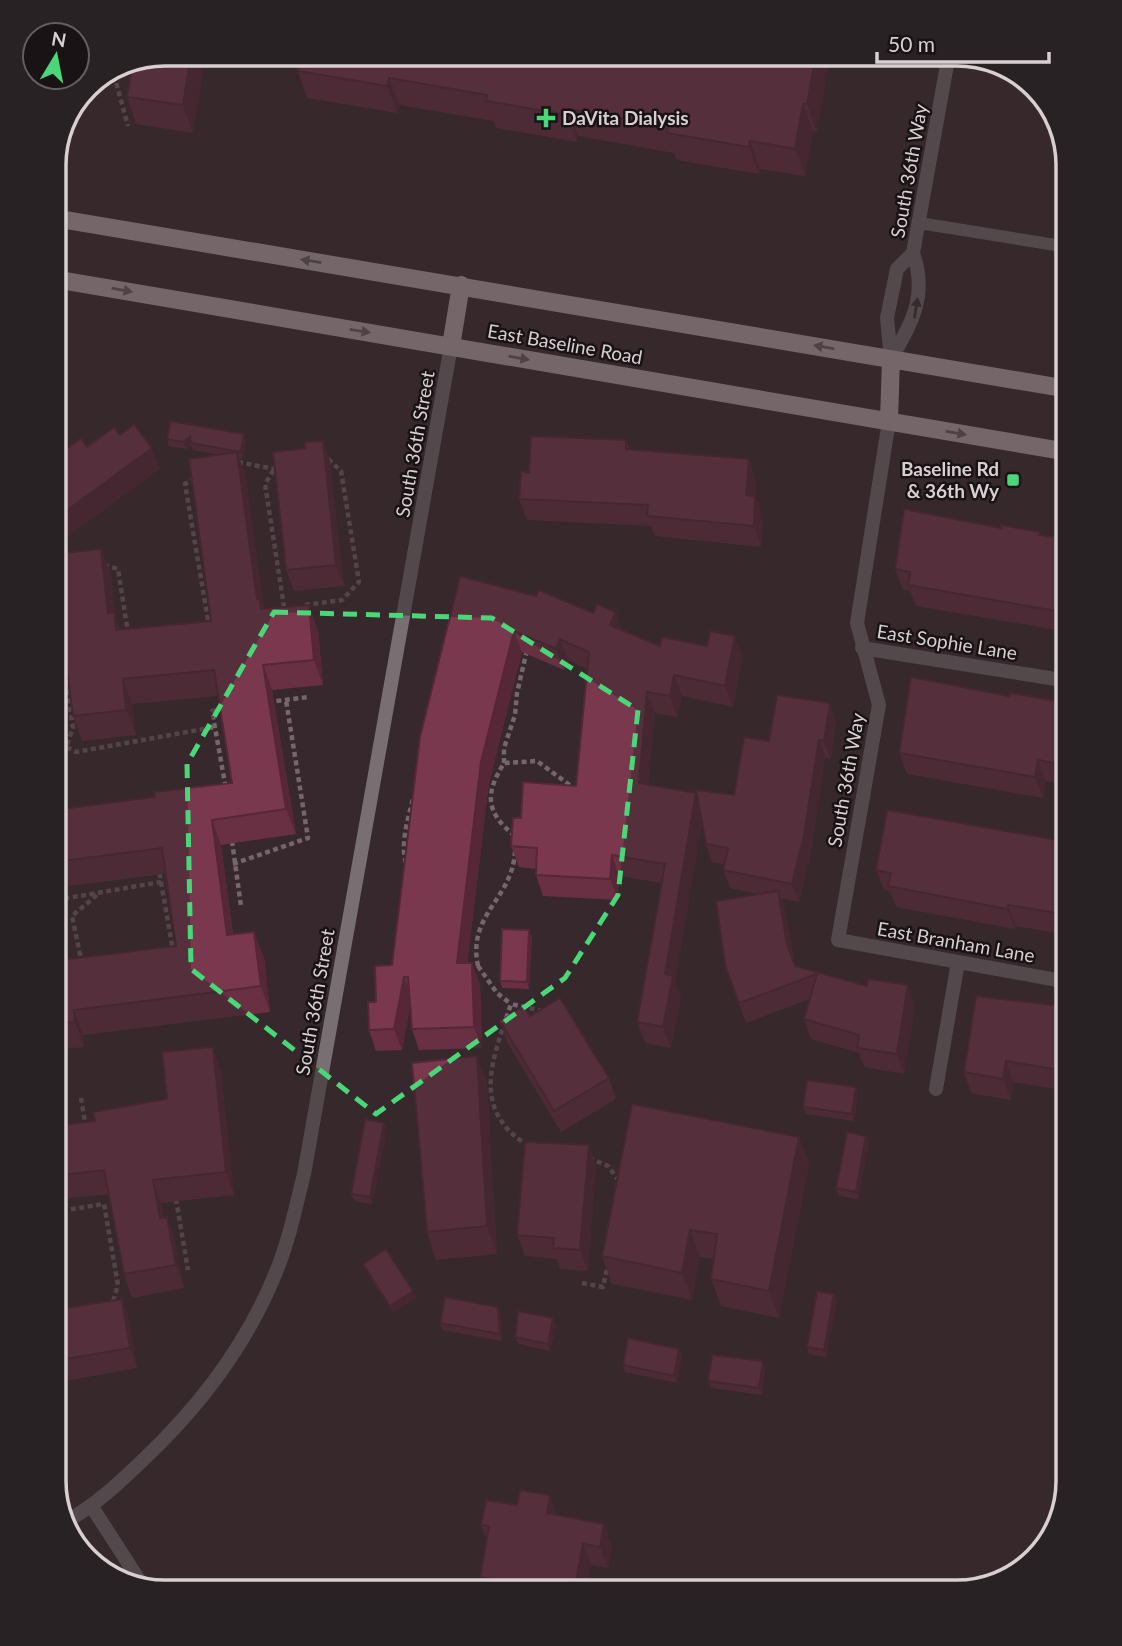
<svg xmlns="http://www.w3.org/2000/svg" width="1122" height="1646" font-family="Lato,sans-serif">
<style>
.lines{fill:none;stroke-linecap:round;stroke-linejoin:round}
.path{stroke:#73676a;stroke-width:4.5;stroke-dasharray:5 3.5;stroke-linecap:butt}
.service{stroke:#776f71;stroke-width:12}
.minor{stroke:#776f71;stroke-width:14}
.primary{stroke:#c0b1b5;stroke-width:18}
.wall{fill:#693043;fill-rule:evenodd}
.shaded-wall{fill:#552737}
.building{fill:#7a384e;stroke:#552737;stroke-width:2}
.oneway{fill:#6c6265}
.oneway2{fill:#352f31}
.marked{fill:none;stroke:#49d778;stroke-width:5;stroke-dasharray:14 9;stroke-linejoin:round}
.poi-dot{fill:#49d778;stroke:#191315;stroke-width:2.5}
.labels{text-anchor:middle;stroke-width:5;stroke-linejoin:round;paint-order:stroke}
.poi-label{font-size:19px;font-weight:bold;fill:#d8cfd1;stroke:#191315;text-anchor:start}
.street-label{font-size:19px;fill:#d8cfd1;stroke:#191315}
.rim{fill:none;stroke:#d8cfd1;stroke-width:3.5}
</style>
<rect width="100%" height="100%" fill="#36282c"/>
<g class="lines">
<path class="path" d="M114,75L128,126
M238,462L274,469
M278,463L265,484L285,613
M195,478L185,484L209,626
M104,565L118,569L128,633
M54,591L56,575
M305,605L342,600L359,582L341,471L327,458
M54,606L73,728L66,747L76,752L215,727
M268,702L309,697
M225,709L212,711L226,789
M504,763V748L515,715L517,693L527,650
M515,836C485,812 485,794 504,763L537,761L571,786
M232,841L241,906
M406,863C400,844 408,819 413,799
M233,864L308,838L286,700
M161,882L173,951
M56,900L161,882L159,871
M82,964L72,916L98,894
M478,966C467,914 512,900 515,852
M478,966L497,993L511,1004
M81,1098L86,1128
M529,1146C469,1110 493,1058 511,1004L543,1011
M589,1158L608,1166L619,1181
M176,1199L188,1270
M54,1212L104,1204L118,1285L112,1305
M582,1283L603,1287L608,1264"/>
<path class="service" d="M919,223L1068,247"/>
<path class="minor" d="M891,359C912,322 928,296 913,253L949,54
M891,359L887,318L897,269L913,253
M889,421L857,623L879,705L838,940L1068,982
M862,648L1068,681
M936,1089L958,962
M92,1507L143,1586
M65,1522C96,1505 119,1483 144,1459C202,1404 249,1342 278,1267C290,1238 296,1205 304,1174L451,346"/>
<path class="primary" d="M54,218L1068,389
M54,279L1068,452
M451,346L461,285
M889,421L891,359"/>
</g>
<path class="wall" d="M165,54L193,133L136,124L127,97Z
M300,54H830L817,132L813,131L805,176L760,169L759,174L677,160L674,153L578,136L577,142L496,128L494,121L399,105L397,113L307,98L298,71Z
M244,434L246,441L243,459L239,458L246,478L264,609L318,630L323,685L272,690L296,834L221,845L233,934L264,957L270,1012L83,1035L84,1047L54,1050V810L155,797L232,783L218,696L132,704L136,735L82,741L73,716L101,549L111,574L115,614L120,630L211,621L220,455L193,450L191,445L186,449L169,446L167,439ZM165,874L176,946L68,960L60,887Z
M626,440L630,449L756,480L755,496L763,517L761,547L655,536L651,526L527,520L519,499L529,472Z
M305,448L330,461L344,586L294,591L286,570Z
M1001,528L1040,532L1041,535L1068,539V632L916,606L910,591L903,590L895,569Z
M460,576L622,630L660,646H707L735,636L743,657L733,707L682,696L677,717L655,713L648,785L696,793L698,800L734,795L769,741L830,703L836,721L831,759L825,758L811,853L799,902L781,898L785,910L795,966L915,1005L904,1074L864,1067L859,1053L811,1039L804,1019L810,999L746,1023L725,965L758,894L730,888L723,870L724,864L712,862L706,844L702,822L675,981L681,997L671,1048L645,1043L637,1022L662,883L619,876L618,900L543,896L536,875V869L519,867L511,846L521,818L576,786L587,669L568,660L564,670L522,652L489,783L467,963L480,984L482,1048L419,1050L412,1029L410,1007L402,1050L376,1051L369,1030L376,1002L392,965Z
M1009,696L1068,703V785L1046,781L1043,798L907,774L899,753Z
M1068,842V935L1016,926L1015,929L896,907L890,892L884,890L876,870Z
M532,937L529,989L502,988L500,981Z
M1063,1011H1068V1107L1063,1106L1057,1089L1013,1082L1011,1100L971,1093L964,1072Z
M530,1016L609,1078L616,1099L561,1132L507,1042L500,1021Z
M477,1056L487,1083L497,1254L436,1260L427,1232Z
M221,1070L234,1195L161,1203L164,1217L175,1240L184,1288L132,1298L124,1274L109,1194L54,1200V1126L95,1121L167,1099Z
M858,1094L854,1121L806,1114L803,1107Z
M384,1123L387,1130L372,1204L354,1201L351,1194Z
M866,1136L869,1143L858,1199L839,1196L836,1188Z
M799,1137L809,1164L779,1318L721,1306L711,1279L714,1259L700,1257L692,1300L612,1284L602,1256Z
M589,1145L596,1166L588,1271L560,1269L557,1259L525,1256L517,1235Z
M363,1264L413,1291L416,1298L393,1313L366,1271Z
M834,1294L837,1301L826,1357L809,1354L807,1347Z
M122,1299L129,1319L137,1368L54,1383V1310Z
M498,1307L501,1314L502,1341L442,1330L440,1323Z
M556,1325L550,1351L518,1344L515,1337Z
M679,1349L682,1356L677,1383L625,1372L623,1365Z
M765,1368L762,1395L711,1388L708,1381Z
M550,1495L557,1515L612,1544L608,1568L591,1565L586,1592H486L480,1577L487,1540L481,1525L517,1505Z"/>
<path class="shaded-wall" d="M191,54H206L193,133L183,105Z
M816,54H830L817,132L807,104Z
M389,78L399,105L397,113L387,86Z
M803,104L813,131L805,176L795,149Z
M569,109L578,136L577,142L568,115Z
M750,141L760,169L759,174L749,147Z
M244,434L246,441L243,459L241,452Z
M190,437L191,445L186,449L183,442Z
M323,441L330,461L344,586L336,565Z
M152,448L160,469L54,547V520Z
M237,452L246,478L264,611L271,634L257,599Z
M749,459L756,480L755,496L763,517L761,547L754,526L746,495Z
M101,549L111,574L115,614L123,637L116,632L108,613Z
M309,605L318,630L323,685L314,660Z
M616,612L623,633L610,625Z
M514,631L522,652L489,783L465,984L457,963L481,762Z
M735,636L743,657L733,707L725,686Z
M560,639L568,660L564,670L556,649Z
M263,665L272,690L296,834L286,809Z
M674,675L682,696L677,717L670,696Z
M123,679L132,704L136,735L126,710Z
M647,692L655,713L647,804L639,783Z
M830,703L836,721L831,759L824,741Z
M819,740L825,758L811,853L799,902L792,884Z
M1038,760L1046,781L1043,798L1035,777Z
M696,793L703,814L675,981L681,997L671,1048L663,1027L665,974Z
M212,820L221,845L236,960L227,935Z
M612,855L619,876L618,900L610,879Z
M54,871L60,887L71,985L62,960L54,891Z
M778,891L785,910L794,963L787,944Z
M1008,905L1016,926L1015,929L1007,909Z
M529,930L532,937L529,989L527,982Z
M254,932L264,957L270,1012L261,986Z
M472,963L480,984L482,1048L474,1027Z
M404,977L412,998L402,1050L394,1029Z
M908,985L915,1005L904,1074L897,1054Z
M74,1010L83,1035L84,1047L75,1022Z
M213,1047L221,1070L234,1195L226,1172Z
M477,1056L487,1083L497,1254L487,1226Z
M1006,1061L1013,1082L1011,1100L1003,1079Z
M856,1087L858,1094L854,1121L852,1114Z
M384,1123L387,1130L372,1204L370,1197Z
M866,1136L869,1143L858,1199L856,1192Z
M799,1137L809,1164L779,1318L769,1291Z
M589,1145L596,1166L588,1271L580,1250Z
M153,1180L161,1203L168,1241L160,1218Z
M167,1217L175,1240L184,1288L176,1265Z
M690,1230L700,1257L692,1300L682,1273Z
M413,1291L416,1298L393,1313L390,1306Z
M834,1294L837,1301L826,1357L824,1350Z
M122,1299L129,1319L137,1368L130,1348Z
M498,1307L501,1314L502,1341L500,1334Z
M553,1318L556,1325L550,1351L548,1344Z
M679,1349L682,1356L677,1383L674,1376Z
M763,1361L765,1368L762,1395L759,1388Z
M550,1495L557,1516L547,1513Z
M604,1524L612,1544L608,1568L600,1547Z
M583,1544L591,1565L586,1592H574Z"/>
<path class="building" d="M165,54H191L183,105L127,97L132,68Z
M300,54H816L807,104H803L795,149L750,141L749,147L667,133L668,126L569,109L568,115L486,101L487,95L389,78L387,86L298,71Z
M170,421L244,434L241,452L191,443L190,437L183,442L167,439Z
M134,424L152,448L54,520V470L56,468L54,466V458L81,438L87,447L114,427L120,435Z
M531,436L626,440V449L749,459L746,495L755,496L754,526L647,516L648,505L519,499L521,471L529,472Z
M323,441L336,565L286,570L273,452L305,448V442Z
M237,452L257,599L260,598L261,609L309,605L314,660L263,665L286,809L212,820L227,935L254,932L261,986L74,1010L75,1022L54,1024V891L62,960L176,946L162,848L54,862V810L155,797L154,792L232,783L214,670L123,679L126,710L73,716L54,568V554L101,549L108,613L114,612L116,630L211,621L189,459Z
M904,509L1001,528V525L1040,532L1039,535L1068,539V613L908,585L910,572L895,569Z
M460,576L536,596L539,590L593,613L597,604L616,612L610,625L660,646L662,637L707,646L710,631L735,636L725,686L674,675L670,696L647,692L639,783L696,793L665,974L673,976L663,1027L637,1022L665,864L612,855L610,879L536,875L537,848L511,846L513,818H521L523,782L576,786L589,652L560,639L556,649L514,631L481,762L457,963H472L474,1027L412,1029L408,977H404L394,1029L369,1030L368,1002H376L375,966L392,965L420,737Z
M911,677L1009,696L1010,693L1068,703V766L1038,760L1035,777L899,753Z
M777,695L830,703L824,741L819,740L804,835L792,884L723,870L728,848L706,844L696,790L734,795L744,737L769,741Z
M887,810L1068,842V915L1008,905L1007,909L888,886L891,873L876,870Z
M778,891L787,944L795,966L867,986L868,979L908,985L897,1054L857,1048L859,1035L804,1019L817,974L739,1003L725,965L716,901Z
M502,929L529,930L527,982L500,981Z
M976,996L1062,1006L1061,1010L1068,1011V1087L1056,1085L1059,1070L1006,1061L1003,1079L964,1072Z
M560,998L609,1078L554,1111L500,1021L524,1007L530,1016Z
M213,1047L226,1172L153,1180L160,1218L167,1217L176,1265L124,1274L104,1170L54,1176V1126L95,1121L93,1112L167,1099L162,1052Z
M477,1056L487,1226L427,1232L412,1063Z
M807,1080L856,1087L852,1114L803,1107Z
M632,1104L799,1137L769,1291L711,1279L717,1234L690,1230L682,1273L602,1256Z
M365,1119L384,1123L370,1197L351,1194Z
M847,1132L866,1136L856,1192L836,1188Z
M525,1142L589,1145L580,1250L553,1248L554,1238L517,1235Z
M386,1249L413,1291L390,1306L363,1264Z
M817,1291L834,1294L824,1350L807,1347Z
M445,1297L498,1307L500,1334L440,1323Z
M122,1299L130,1348L54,1361V1310Z
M518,1311L553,1318L548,1344L515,1337Z
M628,1338L679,1349L674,1376L623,1365Z
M712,1355L763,1361L759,1388L708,1381Z
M520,1490L550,1495L547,1513L604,1524L600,1547L583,1544L574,1592H561L480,1577L489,1526L481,1525L486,1500L517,1505Z"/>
<defs><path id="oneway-solid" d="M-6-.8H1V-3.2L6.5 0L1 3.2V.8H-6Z" transform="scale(1.75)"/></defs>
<g class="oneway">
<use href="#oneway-solid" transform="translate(311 261) rotate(-171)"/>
<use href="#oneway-solid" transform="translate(122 290) rotate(10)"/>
<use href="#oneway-solid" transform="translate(360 331) rotate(9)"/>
<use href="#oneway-solid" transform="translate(824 347) rotate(-170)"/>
<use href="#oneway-solid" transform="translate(519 358) rotate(10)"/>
<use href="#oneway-solid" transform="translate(956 433) rotate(10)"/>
</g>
<use class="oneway2" href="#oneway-solid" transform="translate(916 308) rotate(-81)"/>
<path d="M0 0H1122V1646H0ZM274,612L492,618L638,710L618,895L565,978L376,1114L191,969L187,764Z" fill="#36282c" fill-opacity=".55" fill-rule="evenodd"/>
<path class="marked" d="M274,612L492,618L638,710L618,895L565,978L376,1114L191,969L187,764Z"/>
<g class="poi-dot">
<path d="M542.5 107.5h7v7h7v7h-7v7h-7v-7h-7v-7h7z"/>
<rect x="1006" y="473" width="14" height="14" rx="3.5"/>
</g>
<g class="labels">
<g class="poi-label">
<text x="562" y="125">DaVita Dialysis</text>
<text x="999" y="476" text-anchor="end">Baseline Rd<tspan x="999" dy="22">&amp; 36th Wy</tspan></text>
</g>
<g class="street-label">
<text transform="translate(909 171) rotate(-80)" y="7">South 36th Way</text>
<text transform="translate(565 344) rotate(10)" y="7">East Baseline Road</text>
<text transform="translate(415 444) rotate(-80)" y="7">South 36th Street</text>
<text transform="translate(947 642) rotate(9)" y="7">East Sophie Lane</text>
<text transform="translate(846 780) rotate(-80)" y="7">South 36th Way</text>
<text transform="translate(956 942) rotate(10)" y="7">East Branham Lane</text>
<text transform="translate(315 1002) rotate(-80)" y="7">South 36th Street</text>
</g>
</g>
<path d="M0 0H1122V1646H0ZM165 66H957A99 99 0 0 1 1056 165V1481A99 99 0 0 1 957 1580H165A99 99 0 0 1 66 1481V165A99 99 0 0 1 165 66Z" fill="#282224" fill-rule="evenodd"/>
<path class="rim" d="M165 66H957A99 99 0 0 1 1056 165V1481A99 99 0 0 1 957 1580H165A99 99 0 0 1 66 1481V165A99 99 0 0 1 165 66Z"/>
<g transform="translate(56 56) rotate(10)"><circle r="33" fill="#191315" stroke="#655e60" stroke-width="2"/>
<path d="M0-5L12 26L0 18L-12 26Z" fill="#49d778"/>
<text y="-10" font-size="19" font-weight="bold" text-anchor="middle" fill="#d8cfd1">N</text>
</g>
<path d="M877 52v10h172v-10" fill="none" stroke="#d8cfd1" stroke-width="3.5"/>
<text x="888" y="52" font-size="21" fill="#d8cfd1" stroke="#191315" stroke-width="5" paint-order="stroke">50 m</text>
</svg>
